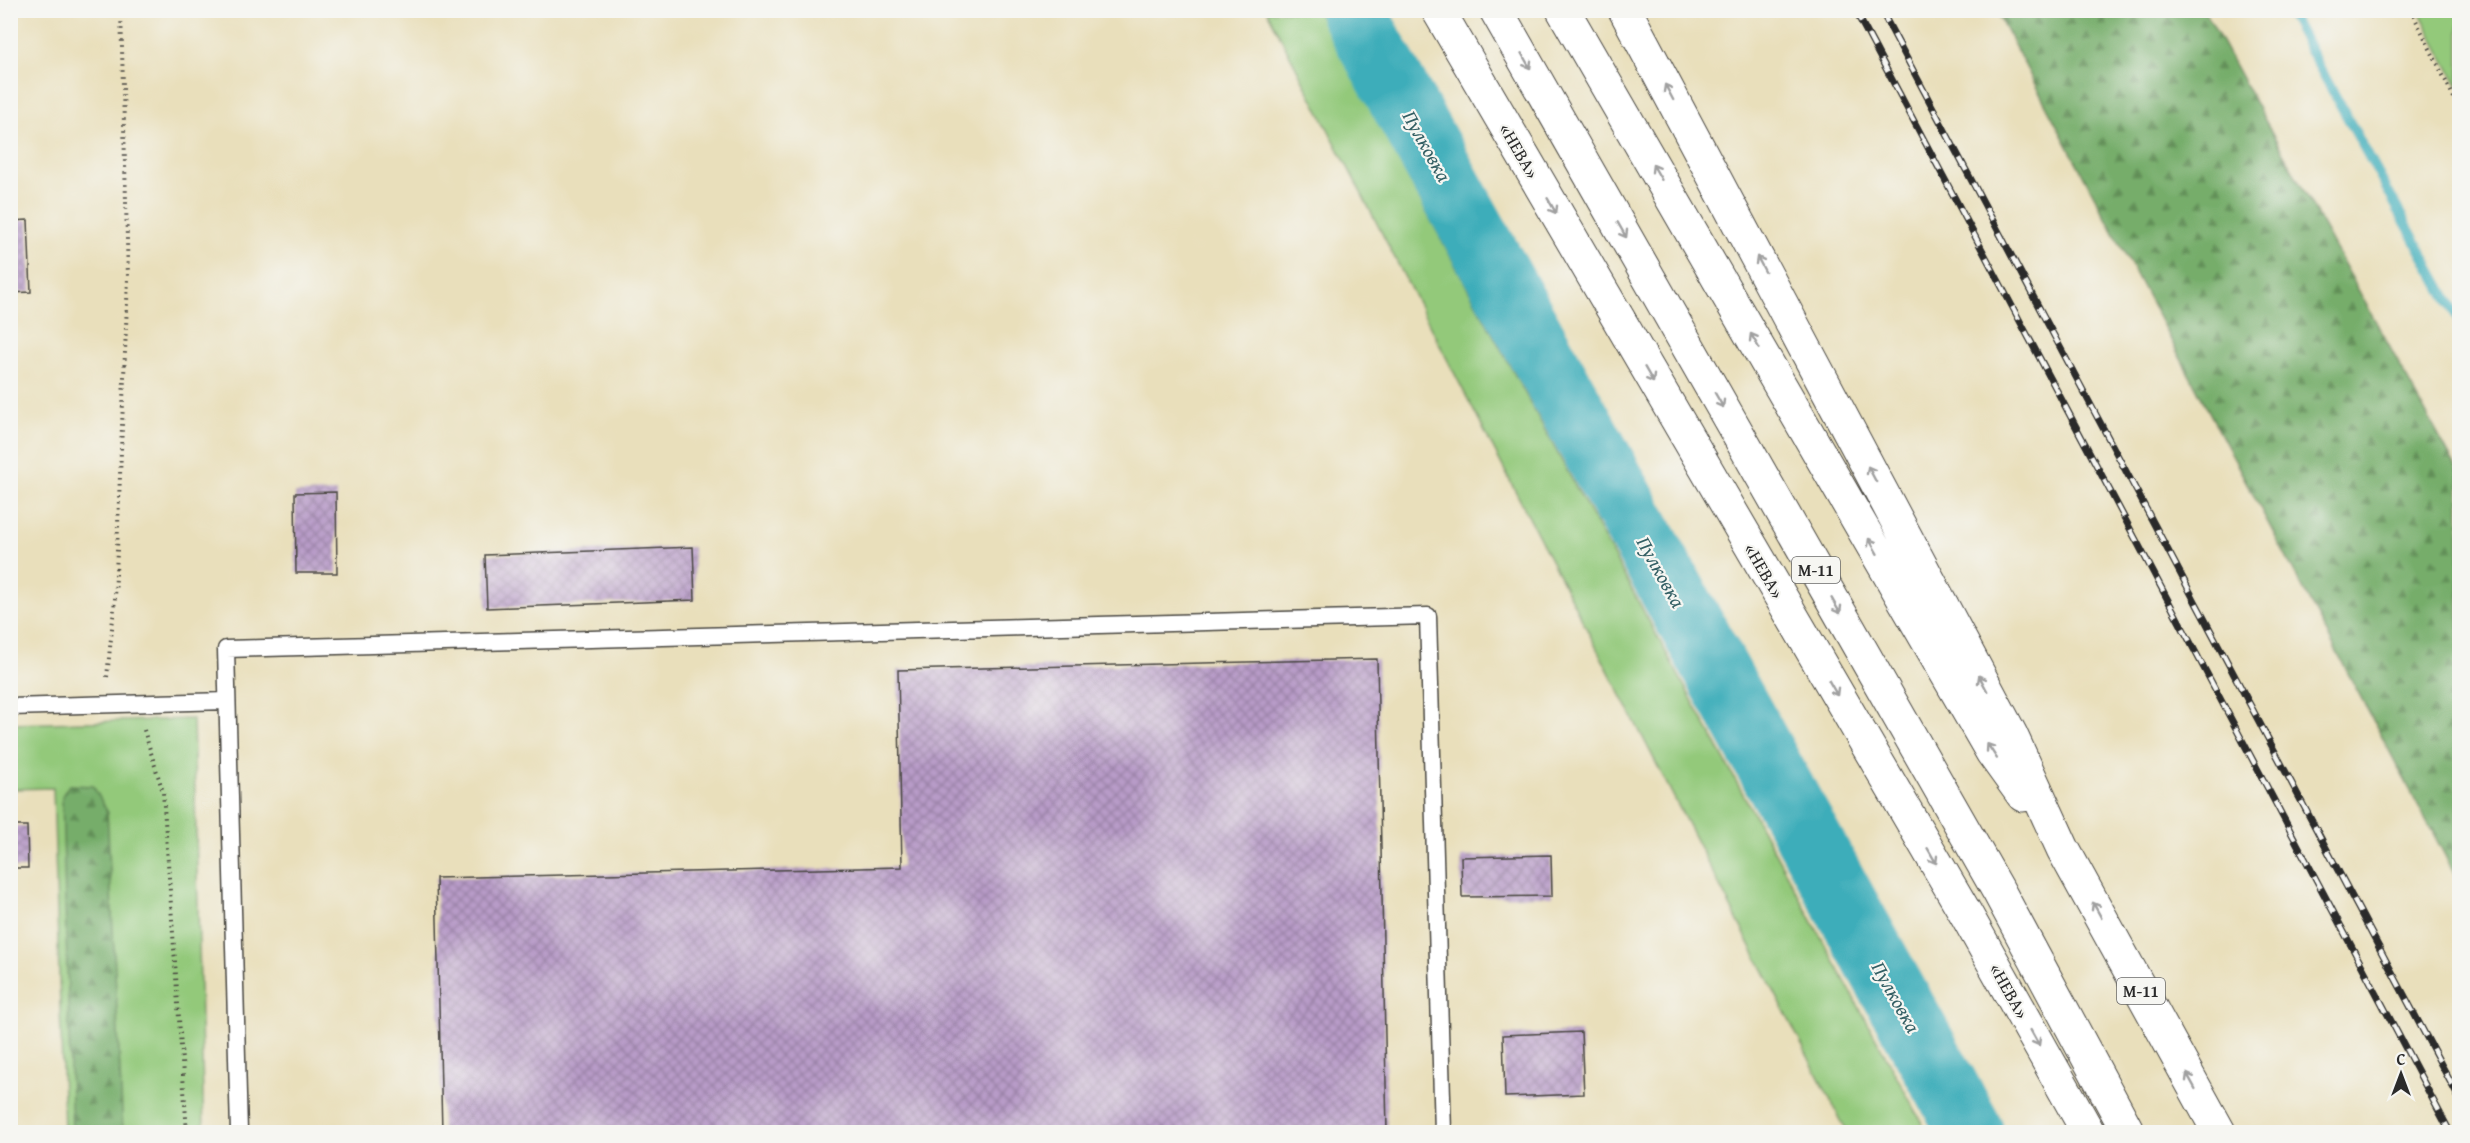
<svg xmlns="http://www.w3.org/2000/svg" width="2470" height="1143" font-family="'Gentium Book Plus',serif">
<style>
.grass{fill:#93c97a;stroke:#5f7a52;stroke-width:1.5}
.forest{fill:url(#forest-firs);stroke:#506c4a;stroke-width:1.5}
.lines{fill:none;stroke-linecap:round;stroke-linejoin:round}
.stream{stroke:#3eadba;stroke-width:10}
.river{stroke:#3eadba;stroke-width:66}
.building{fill:url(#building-cross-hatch)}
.lane-casing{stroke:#484641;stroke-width:19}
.highway-casing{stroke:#484641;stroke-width:35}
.path{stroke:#484641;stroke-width:4;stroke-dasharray:1.5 4.5;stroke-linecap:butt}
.lane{stroke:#fff;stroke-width:16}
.highway{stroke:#fff;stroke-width:33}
.rail-casing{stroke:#2b2b2b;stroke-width:7}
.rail{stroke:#f6f6f2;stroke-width:4.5;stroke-dasharray:14;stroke-linecap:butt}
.oneway{stroke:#a0a0a0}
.labels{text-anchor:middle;stroke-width:4.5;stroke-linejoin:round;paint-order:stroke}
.shield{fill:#f6f6f2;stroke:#686867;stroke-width:1.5}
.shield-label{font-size:16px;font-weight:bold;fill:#2b2b2b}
.street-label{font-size:18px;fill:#2b2b2b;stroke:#f6f6f2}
.water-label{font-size:20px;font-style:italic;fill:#335f64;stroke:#f6f6f2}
</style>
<defs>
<pattern id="forest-firs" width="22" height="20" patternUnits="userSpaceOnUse" patternTransform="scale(1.5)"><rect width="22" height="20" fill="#76ad6a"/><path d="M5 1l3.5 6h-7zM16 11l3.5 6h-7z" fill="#618d57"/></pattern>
<pattern id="building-cross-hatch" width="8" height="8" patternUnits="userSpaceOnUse" patternTransform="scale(1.5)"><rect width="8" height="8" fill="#b89bc8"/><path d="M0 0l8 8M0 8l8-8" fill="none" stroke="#967fa3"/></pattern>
</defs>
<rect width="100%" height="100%" fill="#f6f6f2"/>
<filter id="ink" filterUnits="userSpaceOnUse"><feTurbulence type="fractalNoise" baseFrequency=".0167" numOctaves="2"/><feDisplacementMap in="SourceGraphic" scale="12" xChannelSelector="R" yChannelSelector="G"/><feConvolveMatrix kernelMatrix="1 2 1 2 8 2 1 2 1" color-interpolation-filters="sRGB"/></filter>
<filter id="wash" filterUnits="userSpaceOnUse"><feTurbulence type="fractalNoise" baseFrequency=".008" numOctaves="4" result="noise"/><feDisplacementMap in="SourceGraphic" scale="24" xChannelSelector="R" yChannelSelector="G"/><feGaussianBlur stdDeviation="1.35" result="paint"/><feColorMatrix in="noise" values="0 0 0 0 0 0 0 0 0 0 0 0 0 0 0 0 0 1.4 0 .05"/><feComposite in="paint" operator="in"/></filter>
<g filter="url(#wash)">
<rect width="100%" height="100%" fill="#e9dfbb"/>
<path class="grass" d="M1267,11H1317L1927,1132H1847Z
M2419,11H2459V87Z
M193,719L204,1132H64L53,788L11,789L10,724Z"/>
<path class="forest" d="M1996,11H2205L2459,473V882Z
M69,785L93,786L107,811L123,1132H72L62,796Z"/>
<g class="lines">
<path class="stream" d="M2288,10L2460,322"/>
<path class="river" d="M1352,10L1971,1132"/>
</g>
<g id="blocks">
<path class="building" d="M28,220L31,292L10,293V221Z
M336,492L337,573H296L295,493Z
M693,547L695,600L487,608L485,555Z
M1377,659L1387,1132H442L436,878L902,867L898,670Z
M10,826H27L28,868H10Z
M1551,855L1552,896L1462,897L1461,857Z
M1581,1032L1584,1094L1505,1097L1503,1035Z"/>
</g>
</g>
<g filter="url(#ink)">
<use href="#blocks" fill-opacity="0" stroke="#484641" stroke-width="1.5"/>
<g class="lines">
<defs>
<path id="lane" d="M10,707L227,701
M239,1132L226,649L1428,616L1443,1132"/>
<path id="highway" d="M1438,10L1966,914L2088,1132
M1496,10L1998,890L2128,1132
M1563,10L1992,752L2023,795
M1625,10L2011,735L2063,849L2219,1132"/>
</defs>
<use href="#lane" class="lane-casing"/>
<use href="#highway" class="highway-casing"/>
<path class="path" d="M2411,10L2460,110
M107,677L115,599L128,278L121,10
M144,730L163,792L187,1132"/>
<use href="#lane" class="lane"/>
<use href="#highway" class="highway"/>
<defs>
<path id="rail" d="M1855,10L2450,1132
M1881,10L2460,1100"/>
</defs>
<use href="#rail" class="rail-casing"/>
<use href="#rail" class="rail"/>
</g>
<defs><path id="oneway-shaft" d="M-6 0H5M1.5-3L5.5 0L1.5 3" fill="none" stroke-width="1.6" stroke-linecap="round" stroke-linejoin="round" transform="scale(1.5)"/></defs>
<g class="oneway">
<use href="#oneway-shaft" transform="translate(1526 61) rotate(60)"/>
<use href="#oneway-shaft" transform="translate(1669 92) rotate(-118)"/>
<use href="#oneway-shaft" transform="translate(1657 172) rotate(-120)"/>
<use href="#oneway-shaft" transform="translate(1552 206) rotate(60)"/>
<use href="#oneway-shaft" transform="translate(1622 230) rotate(60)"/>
<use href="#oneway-shaft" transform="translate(1761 264) rotate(-118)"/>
<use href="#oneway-shaft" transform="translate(1755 341) rotate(-120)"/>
<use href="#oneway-shaft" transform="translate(1649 375) rotate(60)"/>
<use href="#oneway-shaft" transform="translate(1719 400) rotate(60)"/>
<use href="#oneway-shaft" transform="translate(1872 474) rotate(-118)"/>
<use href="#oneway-shaft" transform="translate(1873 546) rotate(-120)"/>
<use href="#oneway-shaft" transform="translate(1836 606) rotate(60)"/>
<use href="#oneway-shaft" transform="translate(1983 683) rotate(-118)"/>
<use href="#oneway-shaft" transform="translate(1833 688) rotate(60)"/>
<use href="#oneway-shaft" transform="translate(1992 751) rotate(-123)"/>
<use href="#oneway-shaft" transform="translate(1932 856) rotate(60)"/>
<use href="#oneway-shaft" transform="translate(2097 910) rotate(-119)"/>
<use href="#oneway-shaft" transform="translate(2035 1038) rotate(61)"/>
<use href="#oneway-shaft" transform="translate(2191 1081) rotate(-119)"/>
</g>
</g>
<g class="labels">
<g class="shield">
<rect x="1792" y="557" width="48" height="26" rx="4.5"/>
<rect x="2117" y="978" width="48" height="26" rx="4.5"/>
</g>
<g class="shield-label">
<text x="1816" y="576">М-11</text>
<text x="2141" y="997">М-11</text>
</g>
<g class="street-label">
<text transform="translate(1519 151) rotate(60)" y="6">«НЕВА»</text>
<text transform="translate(1764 571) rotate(60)" y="6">«НЕВА»</text>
<text transform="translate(2009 991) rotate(61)" y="6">«НЕВА»</text>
</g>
<g class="water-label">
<text transform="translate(1427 146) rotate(61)" y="7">Пулковка</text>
<text transform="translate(1661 572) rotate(61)" y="7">Пулковка</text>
<text transform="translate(1896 997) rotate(61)" y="7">Пулковка</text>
</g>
</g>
<rect width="2470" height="1143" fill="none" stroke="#f6f6f2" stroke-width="36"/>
<g transform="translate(2401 1074)" stroke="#f6f6f2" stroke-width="4.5" paint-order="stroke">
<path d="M0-4.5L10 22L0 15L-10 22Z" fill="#2b2b2b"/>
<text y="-9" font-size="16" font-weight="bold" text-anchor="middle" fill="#2b2b2b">С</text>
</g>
</svg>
